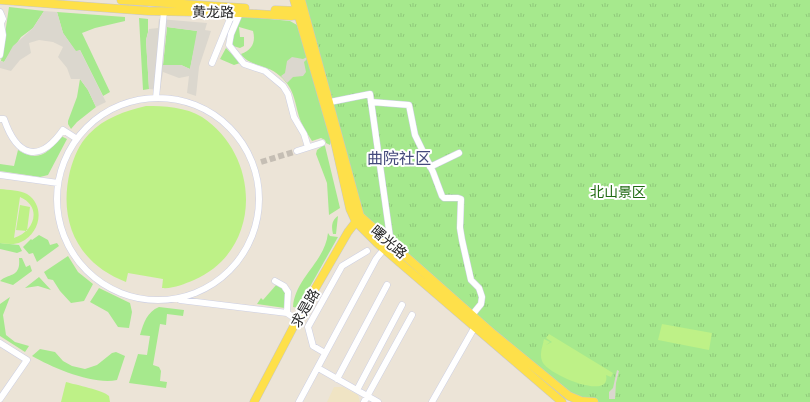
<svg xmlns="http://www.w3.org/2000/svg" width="810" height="402" font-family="Quicksand,'Noto Sans SC',sans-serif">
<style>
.education{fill:#f0e4c4}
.grass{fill:#a6e98d}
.park{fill:url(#park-tufts)}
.pitch{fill:#bef187;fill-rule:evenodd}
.plaza{fill:#dbd7ce;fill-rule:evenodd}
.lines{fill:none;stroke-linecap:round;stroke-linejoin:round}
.minor-tunnel{stroke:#c5beb4;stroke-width:6;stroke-dasharray:6 3;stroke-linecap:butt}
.minor-casing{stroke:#cccfe3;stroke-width:7}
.major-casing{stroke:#c7c7c7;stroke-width:9}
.minor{stroke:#fff;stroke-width:6}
.major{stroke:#fee04a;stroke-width:8}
.labels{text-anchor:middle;stroke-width:4;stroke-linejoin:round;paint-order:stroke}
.street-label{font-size:14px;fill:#272727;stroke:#fff}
.park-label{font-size:14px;fill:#1f6a12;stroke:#fff}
.quarter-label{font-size:16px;fill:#444a7c;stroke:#fff}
</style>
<defs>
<pattern id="park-tufts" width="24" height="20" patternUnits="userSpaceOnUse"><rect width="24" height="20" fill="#a6e98d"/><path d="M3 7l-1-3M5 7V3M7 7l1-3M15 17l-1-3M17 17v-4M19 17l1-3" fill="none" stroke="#8fc87a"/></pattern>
</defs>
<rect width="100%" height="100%" fill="#ece4d7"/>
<path class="education" d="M334,387H343L358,395L360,402H327Z"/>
<path class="grass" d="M9,7L44,11L33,28L21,37L4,62L1,61Z
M57,12L125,17V21L95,28L82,33L110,92L103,96L80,50L76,52L63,33Z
M240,16L290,21L297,25L332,137L330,145L326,143L325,140L321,138L312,141C308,135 304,128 301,122C294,103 296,90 280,76C267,64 250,67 241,54C252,50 256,42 253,31L239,27L240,37H244V46L240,48L233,46L232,37Z
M139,18L148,19V32L146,40L149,89L143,90Z
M167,27L198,31L190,69L181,65H163Z
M226,48L240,63L234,65L220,59Z
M80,79L88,90L96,107L77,122L71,129L68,124V121L77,97Z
M61,136L67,139L48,175L40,177L0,171V164L14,166L18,150C38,163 49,153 61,136Z
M324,145L325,146L340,208L329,215L327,183L316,154L317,150Z
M338,216L336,234H333C331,226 332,220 338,216Z
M328,233L330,236L338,237L298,308L293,307C295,278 325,262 328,233Z
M39,235L48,240L50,245L57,243L59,246L37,262L33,253L29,254L23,247L31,239L32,240Z
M0,243L19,245L22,251L17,253L0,249Z
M68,256L78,272L93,284L84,301L71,303L60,291L53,280L48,279L44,272Z
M19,258H22L26,267L30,265L32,271L13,285L0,281C9,273 21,278 19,258Z
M39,277L51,290L38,286L25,288Z
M277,284L285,291V308L257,304L261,298L263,300Z
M99,288L130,303L132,312L129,328L118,327L108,312L90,302Z
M10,297L3,315L6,335L15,342L29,346L25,352L0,336V304Z
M159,307L184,310L183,316L167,314L166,325L160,324L153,365L159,367L161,371L160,381L167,382L166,388L129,383L138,354L147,355L150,336L140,335C144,322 147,312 159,307Z
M40,349L55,352L63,361L72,366L85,369L97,365L112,353L116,352L125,356L117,380C93,385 53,368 32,356Z"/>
<path class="park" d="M299,0H810V402H574L561,395L362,224Z"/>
<path class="pitch" d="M146,106C164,106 186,107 202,117C261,156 263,250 194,280C184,284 173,289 162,288L163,279L128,273L126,282C77,263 58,221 70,171C74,157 79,144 89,134C104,118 125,111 146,106Z
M0,189C9,190 20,190 27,194C46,206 40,234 21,242C15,245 7,244 0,243ZM20,197C43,207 34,232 14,238Z
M20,205L30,207L27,231L16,230Z
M662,324L712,333L709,350L658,340Z
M549,334L613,373L611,377L606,375C612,402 546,374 542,361C539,353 543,346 544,339L550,342L546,345L552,342L546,338Z
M66,382C76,385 103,390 109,396L110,402H61Z"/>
<path class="plaza" d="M44,11L57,12L63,33L76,51L80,50L106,102L96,107L88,90L80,79H71L67,68L58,57L63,47L53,42L39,40L29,43L31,53L20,60L11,71L0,68V61L4,62L13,46L33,28Z
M159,19L207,23L205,30L211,31L199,67L196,96L187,93L189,76L179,78L163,72L160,90L149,89L146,40L149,29L158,28ZM167,27L197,31L190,69L181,65H163Z
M292,57L303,59L307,57V59L304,62L306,72L303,76L293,77L287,83L281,76L285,73L287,61Z
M617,370L619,371L616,383L615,399H609V392L613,388Z"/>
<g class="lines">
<path class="minor-tunnel" d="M261,162L297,151"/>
<defs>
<path id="minor" d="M0,12L3,19L0,25
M240,13L231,34L229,45L244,64L265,71L283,86L288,94L294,117L304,134L308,147
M0,55L3,35L1,24
M212,63L230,19L239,13
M57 199a101 101 0 1 1 202 0a101 101 0 1 1-202 0Z
M156,98L164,11
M330,102L370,94L391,244
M371,102L409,105L415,135L433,172L442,196L444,198H458L461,199L460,228L462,240L471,280L479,288L482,297L481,304L472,315
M0,119H4C17,157 39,164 63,130L77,139
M297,151L322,143
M430,167L459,153
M0,175L58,183
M275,281L284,286L288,292L287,313
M180,300L287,313L297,320
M0,343L27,360L0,399
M325,353L313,346L308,327L342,266L367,251
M318,368L378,402
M337,379L387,285
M357,390L402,305
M299,402L376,259L384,249
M364,402L412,315
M432,402L477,323"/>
<path id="major" d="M0,0L148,11L240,13L291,16L298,15L302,12
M121,0L245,8
M294,0L334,138L350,209L356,222L377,243L562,402
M301,0L360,216L491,332L569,396L581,401L594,402
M275,10L301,11
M254,402L297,320L348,232L358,219"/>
</defs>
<use href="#minor" class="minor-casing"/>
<use href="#major" class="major-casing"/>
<use href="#minor" class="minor"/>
<use href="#major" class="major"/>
</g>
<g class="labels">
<g class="street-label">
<text transform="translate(213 12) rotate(1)" y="5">黄龙路</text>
<text transform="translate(389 242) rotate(41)" y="5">曙光路</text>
<text transform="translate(305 308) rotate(-60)" y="5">求是路</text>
</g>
<g class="park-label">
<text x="618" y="197">北山景区</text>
</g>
<g class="quarter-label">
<text x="399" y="164">曲院社区</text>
</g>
</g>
</svg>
